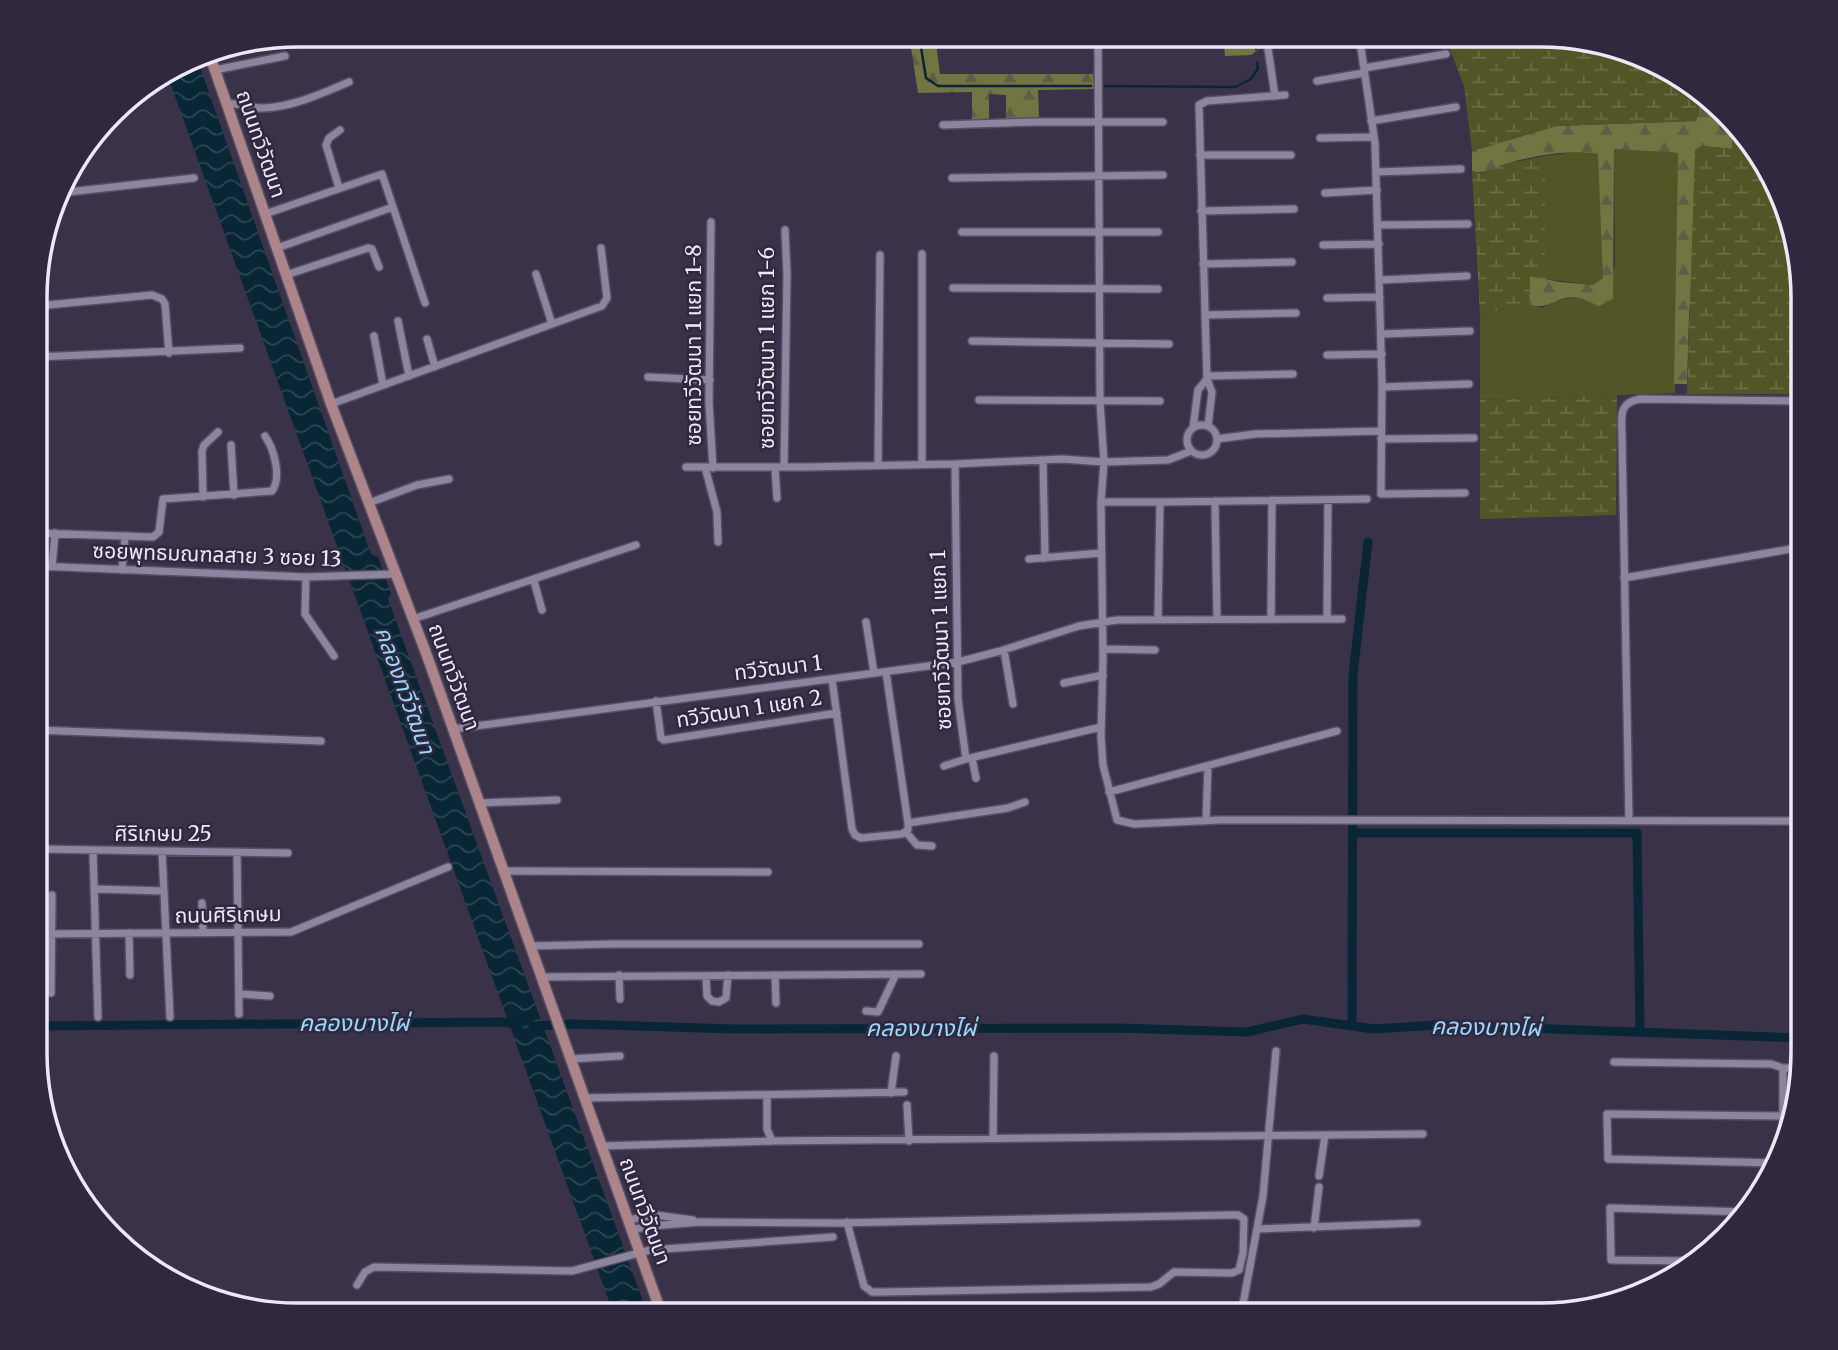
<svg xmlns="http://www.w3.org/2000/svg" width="1838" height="1350" font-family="Merriweather,'Noto Sans Thai',serif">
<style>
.grass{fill:#525626}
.forest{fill:url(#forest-firs)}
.wetland{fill:url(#wetland-marsh)}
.water{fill:url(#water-waves)}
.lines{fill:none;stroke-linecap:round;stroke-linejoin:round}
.stream{stroke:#082635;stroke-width:2.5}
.canal{stroke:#082635;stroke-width:9}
.street-casing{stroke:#564f63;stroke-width:10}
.secondary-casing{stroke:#564f63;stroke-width:13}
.street{stroke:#8d85a0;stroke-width:7}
.secondary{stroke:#ac858a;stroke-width:10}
.labels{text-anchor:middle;stroke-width:5;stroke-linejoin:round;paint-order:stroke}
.street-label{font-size:21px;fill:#ede8f7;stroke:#2f283e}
.water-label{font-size:23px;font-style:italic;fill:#97d8fd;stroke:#2f283e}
.rim{fill:none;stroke:#ede8f7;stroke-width:3.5}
</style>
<defs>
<pattern id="forest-firs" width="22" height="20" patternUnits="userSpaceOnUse" patternTransform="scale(1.75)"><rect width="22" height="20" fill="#707541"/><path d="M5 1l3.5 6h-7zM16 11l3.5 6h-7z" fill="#5c5e46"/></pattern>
<pattern id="wetland-marsh" width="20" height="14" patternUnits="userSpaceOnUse" patternTransform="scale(1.75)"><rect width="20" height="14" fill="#525626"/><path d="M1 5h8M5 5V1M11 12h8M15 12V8" fill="none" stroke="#6b6e46"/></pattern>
<pattern id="water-waves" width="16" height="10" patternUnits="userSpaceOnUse" patternTransform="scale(1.75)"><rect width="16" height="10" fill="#082635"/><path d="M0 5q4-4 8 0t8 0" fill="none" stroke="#2c4653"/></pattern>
</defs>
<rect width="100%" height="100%" fill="#3a3249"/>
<path class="grass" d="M1614,149L1678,153L1675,393L1480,400V314L1529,305L1542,308L1559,300L1575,297L1599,305L1615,266Z
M1583,151L1599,154L1603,278L1593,285L1545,279V156Z"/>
<path class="forest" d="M909,35H935L940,74H1093L1095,89L1038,90L1039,118L1006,119V95L989,94V120L972,121V92L918,93Z
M1223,35H1258L1260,48L1251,55L1225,56Z
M1704,94L1719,112V127L1733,135L1732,149L1702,146L1689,316L1687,384H1674L1678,153L1614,149L1613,299L1599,306C1591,303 1581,297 1572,297C1554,298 1550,310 1529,305L1530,276L1560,282L1593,285L1603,278L1598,154C1571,149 1537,155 1509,163C1497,166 1485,175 1472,171V151L1556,126L1696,121Z"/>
<path class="wetland" d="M1445,36H1556L1640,55L1700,90L1704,94L1696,121L1556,126L1472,151L1464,86Z
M1719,112L1776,182L1802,282V394H1687L1695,150L1702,146L1732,149L1733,135L1719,127Z
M1545,156V279L1530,276L1529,305L1480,314L1472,171L1480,173L1509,163Z
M1617,395L1616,515L1480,519V400Z"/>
<path class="water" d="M196,56L371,554L378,557L391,594L388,599L648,1315H614L167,74Z"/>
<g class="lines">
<path class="stream" d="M919,35L926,78L938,86H1091
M1254,35L1256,49
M1105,86L1235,87L1251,79L1258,68L1257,63"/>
<path class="canal" d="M1352,833H1637L1640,1032
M37,1026L503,1022L519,1025
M533,1026L574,1024L733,1029L1117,1028L1247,1032L1303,1019L1374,1029L1437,1025L1802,1038
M1352,1026L1353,675L1368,542"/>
<defs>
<path id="street" d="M1098,35L1100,402L1104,462L1101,502L1103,657L1101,736L1103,765L1117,820L1134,824L1220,820L1802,821
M1266,35L1275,96
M1359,35L1375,143L1382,383L1381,494L1465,493
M1364,68L1446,54
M215,70L285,56
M1317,81L1364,73
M226,104C240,102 251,109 264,108C293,107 323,93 349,82
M1371,121L1456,107
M943,125L1035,122H1163
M1320,138L1374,137
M1200,155H1291
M1376,172L1461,169
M952,178L1163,175
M339,188L326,145L329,138L340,130
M59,193L194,178
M1325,193L1377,190
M1201,211L1294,209
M265,214L382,174L393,207
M711,222L709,403L713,468
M1378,225L1468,224
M962,232H1158
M1323,245L1379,244
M277,248L393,207L425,303
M1203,264L1292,262
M536,274L552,324L602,306L607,298L601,248
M286,275L368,248L372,249L379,267
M1380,280L1467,276
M953,288L1158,289
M1327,298L1380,297
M37,306L152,295L162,299L165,304L169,353
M1205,315L1296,313
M398,321L409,376
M1381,334L1470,331
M374,336L383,385
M427,339L435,367
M972,341L1169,344
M1327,355L1382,354
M37,357L240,348
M1207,376L1293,374
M648,377L710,380
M1207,379L1199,105L1207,101L1285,95
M1382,387L1469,384
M979,400L1160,401
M331,404L552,324
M1187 440a15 15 0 1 1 30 0a15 15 0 1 1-30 0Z
M1193,428L1198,390L1207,379L1212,392L1208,426
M1217,439L1255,434L1381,431
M1381,439L1474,438
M231,445L234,495
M1043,460L1045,558
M922,464V254
M955,464L1062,459L1104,462L1168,460L1191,451
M878,465L880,255
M686,467H806L955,464L958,699L966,759L1101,727
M705,467L717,512L718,542
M784,467L787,274L785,230
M775,468L777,498
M203,497L202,451L204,445L218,432
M1215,501L1217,619
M1101,502H1160
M369,503L417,485L449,479
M37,533L153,537L159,532L163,499L272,491C282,477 274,449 265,436
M1029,559L1101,553
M37,566L306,577L396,574
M52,567L55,533
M122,570L125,536
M306,577L305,614L334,656
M1624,578L1802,547
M534,581L542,610
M1271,618L1272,500
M413,619L636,545
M1158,619L1160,502L1367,499
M1327,619L1328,500
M866,622L874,673
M1103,649L1155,650
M1004,650L1013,704
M886,672L908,823
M832,679L852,829L855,835L861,838L902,834L908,830V823L1008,808L1025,802
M1064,683L1103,675
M656,701L661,738L664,740L837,713
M453,729L958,662L1000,651L1079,626L1117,620L1342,619
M37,730L321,741
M972,758L976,778
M944,766L966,759
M1109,792L1337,731
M479,803L557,800
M1206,821L1208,767
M1629,821L1622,437C1622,418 1617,403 1640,399L1802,401
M906,832L917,845L932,846
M37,849L288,853
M93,851L98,1017
M162,851L170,1017
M237,852L239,1014
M503,871L768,872
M94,889L164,891
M202,903L203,933
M129,933L130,975
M37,934L291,932L448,867
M530,946L613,944H919
M619,975L620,999
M775,975L776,1003
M706,976L707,996L712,1001L719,1002L726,998L728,975
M541,977L921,974
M51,993L52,895
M239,994L270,996
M866,1011L878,1012L896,974
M570,1059L620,1056
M1614,1062L1771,1064L1783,1068V1153
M1783,1068H1802
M891,1093L896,1056
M767,1095V1129L772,1141
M584,1098L904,1092
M907,1105L909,1141
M1325,1135L1423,1134
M993,1139L994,1056
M601,1146L772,1141L1325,1135L1319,1176
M1777,1163L1608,1159L1607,1114L1791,1116
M627,1220L656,1215L693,1220
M1314,1228L1319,1187
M1258,1229L1417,1223
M631,1230L651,1226L700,1222L837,1223L1229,1215H1238L1244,1219L1243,1253L1239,1270L1232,1273L1174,1272L1159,1284L1151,1287L882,1292H872L864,1286L847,1222
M1689,1261L1611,1260L1610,1208L1748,1212
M357,1285L365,1272L374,1267L572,1271L650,1250L833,1237
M1241,1315L1263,1196L1276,1051"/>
<path id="secondary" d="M209,53L331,404L426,653L662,1315"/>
</defs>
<use href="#street" class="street-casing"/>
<use href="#secondary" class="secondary-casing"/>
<use href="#street" class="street"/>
<use href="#secondary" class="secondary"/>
</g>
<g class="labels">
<g class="street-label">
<text transform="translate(261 144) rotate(71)" y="7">ถนนทวีวัฒนา</text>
<text transform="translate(694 345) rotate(-90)" y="7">ซอยทวีวัฒนา 1 แยก 1-8</text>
<text transform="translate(767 348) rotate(-90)" y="7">ซอยทวีวัฒนา 1 แยก 1-6</text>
<text transform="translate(217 555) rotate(2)" y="7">ซอยพุทธมณฑลสาย 3 ซอย 13</text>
<text transform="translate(941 640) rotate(-92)" y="7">ซอยทวีวัฒนา 1 แยก 1</text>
<text transform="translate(778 668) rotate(-7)" y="7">ทวีวัฒนา 1</text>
<text transform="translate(454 677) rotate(70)" y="7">ถนนทวีวัฒนา</text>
<text transform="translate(749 709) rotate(-9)" y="7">ทวีวัฒนา 1 แยก 2</text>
<text x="163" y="841">ศิริเกษม 25</text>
<text transform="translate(228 915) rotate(-1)" y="7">ถนนศิริเกษม</text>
<text transform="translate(645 1211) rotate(70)" y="7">ถนนทวีวัฒนา</text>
</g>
<g class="water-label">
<text transform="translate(405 690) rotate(70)" y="8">คลองทวีวัฒนา</text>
<text x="354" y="1031">คลองบางไผ่</text>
<text transform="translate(1486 1027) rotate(1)" y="8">คลองบางไผ่</text>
<text x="921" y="1036">คลองบางไผ่</text>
</g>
</g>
<path d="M0 0H1838V1350H0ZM298 47H1540A251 251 0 0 1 1791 298V1052A251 251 0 0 1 1540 1303H298A251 251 0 0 1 47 1052V298A251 251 0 0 1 298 47Z" fill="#2f283e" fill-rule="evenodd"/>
<path class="rim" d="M298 47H1540A251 251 0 0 1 1791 298V1052A251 251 0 0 1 1540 1303H298A251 251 0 0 1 47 1052V298A251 251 0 0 1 298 47Z"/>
</svg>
